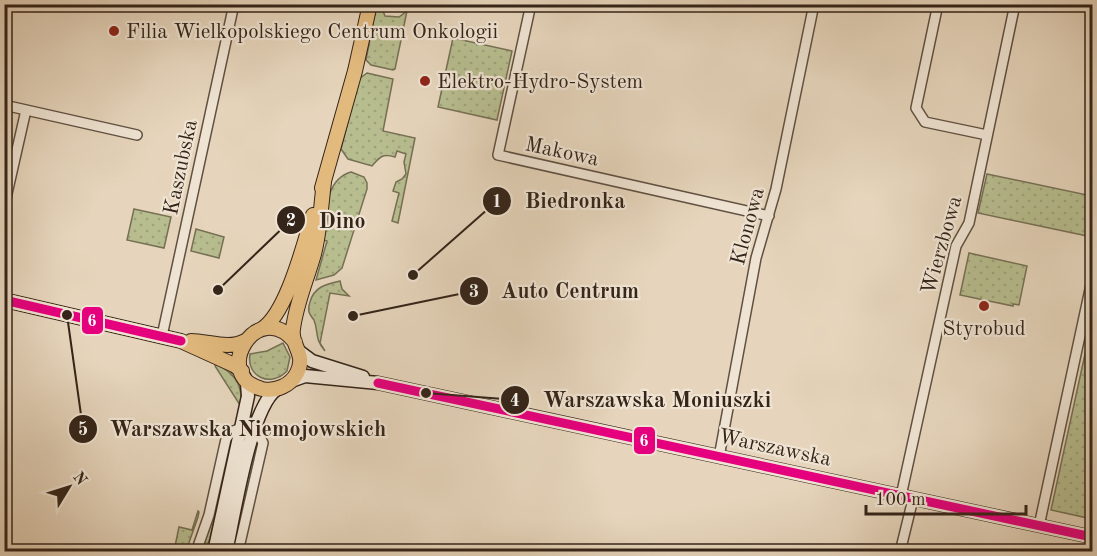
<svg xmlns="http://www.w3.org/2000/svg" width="1097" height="556" font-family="'Old Standard TT',serif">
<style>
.grass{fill:url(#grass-dots);stroke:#767054;stroke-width:1.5}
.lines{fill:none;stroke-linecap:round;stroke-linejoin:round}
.minor-casing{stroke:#605042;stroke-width:12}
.secondary-casing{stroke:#342419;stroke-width:15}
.primary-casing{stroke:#342419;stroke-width:16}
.minor{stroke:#efe4d3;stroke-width:9}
.secondary{stroke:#efe4d3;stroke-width:12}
.primary{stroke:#e3ba7e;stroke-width:14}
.bus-1-casing{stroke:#efe4d3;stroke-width:14}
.bus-1{stroke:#e5007d;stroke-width:9}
.poi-dot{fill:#8f2418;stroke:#efe4d3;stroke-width:2}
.labels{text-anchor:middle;stroke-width:4.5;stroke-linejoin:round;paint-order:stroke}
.poi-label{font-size:21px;fill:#342419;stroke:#efe4d3;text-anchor:start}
.street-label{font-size:21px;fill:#342419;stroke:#efe4d3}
.leader{fill:none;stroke:#342419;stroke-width:2}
.callout-dot{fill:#342419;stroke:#efe4d3;stroke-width:2}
.mark-label{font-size:18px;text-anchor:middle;font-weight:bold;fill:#fff}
.callout-label{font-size:22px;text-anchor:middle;font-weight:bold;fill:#342419;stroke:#efe4d3;stroke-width:4.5;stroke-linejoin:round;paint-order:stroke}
.line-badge{stroke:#efe4d3;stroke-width:2}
.badge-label{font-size:16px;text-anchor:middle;font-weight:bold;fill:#fff}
</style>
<defs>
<pattern id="grass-dots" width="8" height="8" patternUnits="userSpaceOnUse" patternTransform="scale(1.5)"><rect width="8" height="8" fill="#b7bd8f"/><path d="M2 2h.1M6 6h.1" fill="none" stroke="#9ea27b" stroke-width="1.8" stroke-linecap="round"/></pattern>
</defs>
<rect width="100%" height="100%" fill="#e6d5bc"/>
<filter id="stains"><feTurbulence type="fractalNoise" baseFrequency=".00333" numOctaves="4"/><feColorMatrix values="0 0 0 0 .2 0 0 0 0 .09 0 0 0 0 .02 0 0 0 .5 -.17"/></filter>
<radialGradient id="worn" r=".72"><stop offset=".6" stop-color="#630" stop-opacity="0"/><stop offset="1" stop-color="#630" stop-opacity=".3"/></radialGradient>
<path class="grass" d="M376,7L383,11L385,16L399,17L407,11L395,69L393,70L371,65L366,60Z
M453,38L512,51L497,120L438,107Z
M367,73L393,79L383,131L415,138L398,223L392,221L399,193L393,191L396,182L402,179L406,174L404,162L406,154L397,151L395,157C382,153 380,157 372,166L348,159L341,149L359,79Z
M351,172L364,177L367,183V189L342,268L334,275L316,280L327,241L323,240C326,218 323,180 351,172Z
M987,174L1092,196V237L978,213Z
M134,209L171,217L164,248L127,240Z
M196,229L224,237L219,258L191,251Z
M969,253L1027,266L1019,305L1013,304V306L960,295Z
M340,281L342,289L349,296L330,293L320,343L325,351C314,338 319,333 314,320C313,319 309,313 309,312C308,308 309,305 310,302C314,287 326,284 340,281Z
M1092,322V519L1051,510Z
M283,343L290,357L287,371C271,388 246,377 250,354L267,351Z
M216,364C233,372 244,385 240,405L215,366Z
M229,444L231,445L210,538L205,551L201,550Z
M198,511L199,512L198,517L186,551H174L179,527L192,530Z"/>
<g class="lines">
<defs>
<path id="minor" d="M531,4L498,155L769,216
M938,4L916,108L925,122L987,135
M4,105L137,135
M4,207L26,110
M162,336L234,4
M719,457L756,258L776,189L814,4
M901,496L956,246L969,223L1015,4
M1039,526L1092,280
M196,552L209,515L226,439L231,432L241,428
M238,552L263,443L255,427
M900,552L913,499"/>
<path id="secondary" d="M300,352L312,361L363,377
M291,381L305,376L378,383L1092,537
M214,552L248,396L247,383L244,376
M226,552C234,517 250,407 277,389"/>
<path id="primary" d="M322,188L355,71L370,4
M4,300L181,341L234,365L242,371
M262,329C287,313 304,243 313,215
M191,341C208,341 229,350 245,341
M295,342C257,296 210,376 262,389C276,392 291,385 297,373C307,354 290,345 293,329C296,304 307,279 314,254C320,231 321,205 324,182"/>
</defs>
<use href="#minor" class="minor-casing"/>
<use href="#secondary" class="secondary-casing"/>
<use href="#primary" class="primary-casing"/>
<use href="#minor" class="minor"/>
<use href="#secondary" class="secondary"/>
<use href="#primary" class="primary"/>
<defs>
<path id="bus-1" d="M4,300L181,341
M378,383L1092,537"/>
</defs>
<use href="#bus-1" class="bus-1-casing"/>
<use href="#bus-1" class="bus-1"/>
</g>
<g class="poi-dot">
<circle cx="114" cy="31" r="6"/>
<circle cx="425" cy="81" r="6"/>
<circle cx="984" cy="306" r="6"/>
</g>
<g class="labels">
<g class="poi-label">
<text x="126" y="38">Filia Wielkopolskiego Centrum Onkologii</text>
<text x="437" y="88">Elektro-Hydro-System</text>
<text x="984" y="335" text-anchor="middle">Styrobud</text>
</g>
<g class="street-label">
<text transform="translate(562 151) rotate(12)" y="7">Makowa</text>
<text transform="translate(180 167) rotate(-78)" y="7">Kaszubska</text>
<text transform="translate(747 226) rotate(-75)" y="7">Klonowa</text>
<text transform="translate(941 245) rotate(-74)" y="7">Wierzbowa</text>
<text transform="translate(775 447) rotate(12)" y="7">Warszawska</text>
</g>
</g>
<path class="leader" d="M413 275L497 201M218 290L291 220M353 316L474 291M426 393L515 400M67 315L83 429"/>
<g class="callout-dot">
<circle cx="413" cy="275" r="6"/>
<circle cx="218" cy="290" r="6"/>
<circle cx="353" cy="316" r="6"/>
<circle cx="426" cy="393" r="6"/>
<circle cx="67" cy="315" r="6"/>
<circle cx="497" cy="201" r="15"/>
<circle cx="291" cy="220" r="15"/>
<circle cx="474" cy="291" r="15"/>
<circle cx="515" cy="400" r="15"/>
<circle cx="83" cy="429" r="15"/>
</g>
<g class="mark-label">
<text x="497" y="207">1</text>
<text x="291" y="226">2</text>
<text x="474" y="297">3</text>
<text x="515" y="406">4</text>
<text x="83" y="435">5</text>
</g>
<g class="callout-label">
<text x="575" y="208">Biedronka</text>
<text x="342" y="228">Dino</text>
<text x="570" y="298">Auto Centrum</text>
<text x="657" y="407">Warszawska Moniuszki</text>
<text x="248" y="436">Warszawska Niemojowskich</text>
</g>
<g class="line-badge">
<rect x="81" y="306" width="23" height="29" rx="6" fill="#e5007d"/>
<rect x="633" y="426" width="23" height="29" rx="6" fill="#e5007d"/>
</g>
<g class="badge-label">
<text x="92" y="326">6</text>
<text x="644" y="446">6</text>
</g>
<rect width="1097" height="556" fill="none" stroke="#e6d5bc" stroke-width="24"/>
<rect x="6" y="6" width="1085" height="544" fill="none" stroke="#342419" stroke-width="3"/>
<rect x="12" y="12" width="1073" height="532" fill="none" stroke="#342419" stroke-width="1.5"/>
<g transform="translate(69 487) rotate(52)" stroke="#efe4d3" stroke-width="4.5" paint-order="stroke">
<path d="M0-4.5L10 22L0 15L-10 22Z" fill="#342419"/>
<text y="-9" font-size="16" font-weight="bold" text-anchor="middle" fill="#342419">N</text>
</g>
<path d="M866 505v9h160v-9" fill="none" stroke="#342419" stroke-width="3"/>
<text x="875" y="505" font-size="18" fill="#342419" stroke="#efe4d3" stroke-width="4.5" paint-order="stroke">100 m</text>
<rect width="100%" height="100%" filter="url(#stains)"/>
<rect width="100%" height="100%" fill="url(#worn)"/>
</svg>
